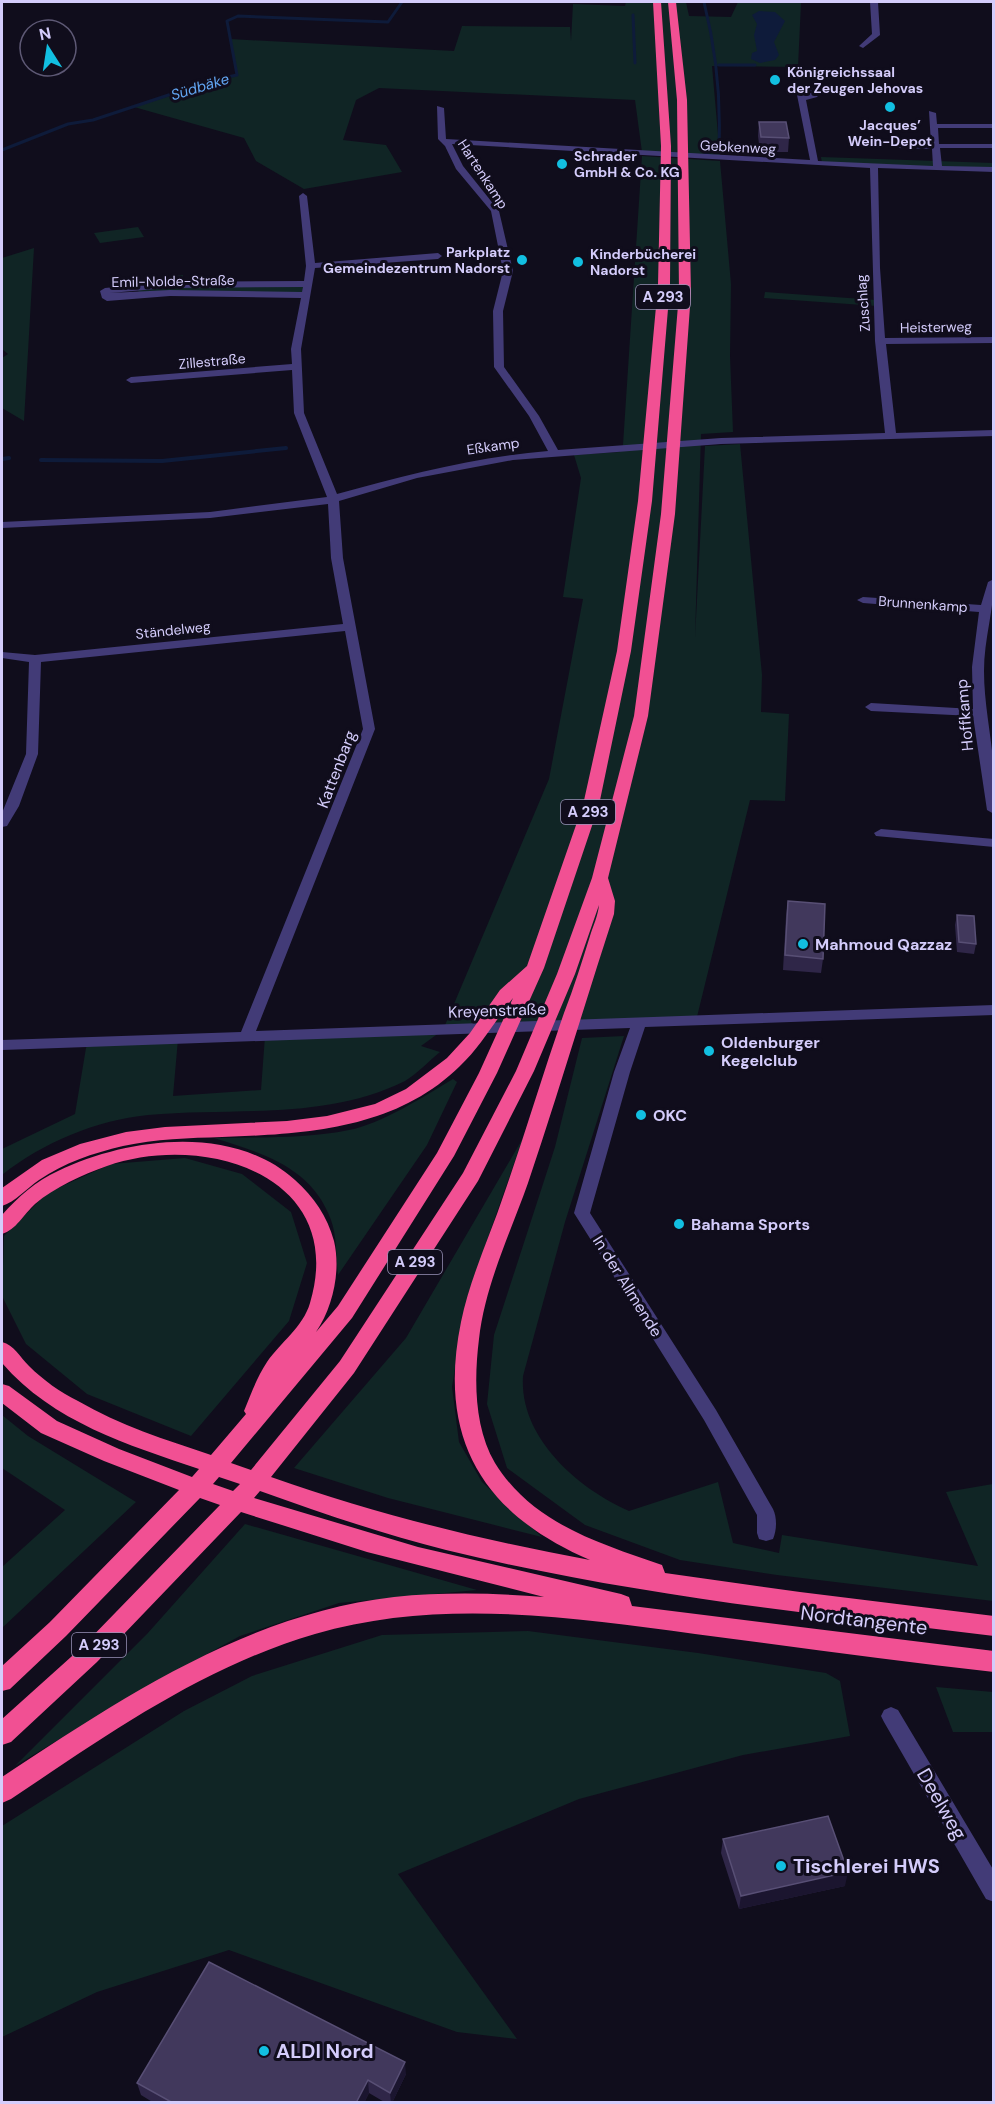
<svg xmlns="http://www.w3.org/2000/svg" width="995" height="2104" font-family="'DM Sans',sans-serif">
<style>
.green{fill:#102525}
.water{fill:#0e1b3a}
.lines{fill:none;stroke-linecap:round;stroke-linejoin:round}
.stream-far1{stroke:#0e1b3a;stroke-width:3}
.stream{stroke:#0e1b3a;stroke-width:4}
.street{fill:#423b77;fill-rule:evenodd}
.highway{fill:#f15093;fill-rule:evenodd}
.wall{fill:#2f2648}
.shaded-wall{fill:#1b152f}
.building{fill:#41385c;stroke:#584f75;stroke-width:1.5}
.poi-dot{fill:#12bfe1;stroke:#100d1c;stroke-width:2}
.labels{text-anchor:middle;stroke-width:6;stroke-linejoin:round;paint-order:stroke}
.far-poi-label{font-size:14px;font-weight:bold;fill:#d4ccfb;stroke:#100d1c;text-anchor:start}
.far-street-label{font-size:14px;fill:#d4ccfb;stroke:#100d1c}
.far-water-label{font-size:15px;font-style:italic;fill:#62a6f3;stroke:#100d1c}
.shield{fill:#100d1c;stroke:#9993b8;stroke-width:1.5}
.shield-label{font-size:15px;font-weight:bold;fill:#d4ccfb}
.street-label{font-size:16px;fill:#d4ccfb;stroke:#100d1c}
.poi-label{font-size:16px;font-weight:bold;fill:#d4ccfb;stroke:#100d1c;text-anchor:start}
.near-street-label{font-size:20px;fill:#d4ccfb;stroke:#100d1c}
.near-poi-label{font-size:20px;font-weight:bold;fill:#d4ccfb;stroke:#100d1c;text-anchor:start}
</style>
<rect width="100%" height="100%" fill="#100d1c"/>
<path class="green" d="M626,2H686L689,16L731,17L738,2L801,3L798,67L712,66L720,157L642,152L635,100L379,88L356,100L343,140L386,145L402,172L304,189L256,161L244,138L134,107L237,75L230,39L454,51L462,26L570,27L571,41L573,4L625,6Z
M642,156L720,161L731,284L730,356L733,432L701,434L695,638L705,446L740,444L762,675L761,712L789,714L785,801L750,800L696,1021L443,1030L421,1046L440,1052C429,1061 417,1074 405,1081C324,1121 234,1107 148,1115C96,1120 42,1143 2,1175V1149L75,1114L87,1042L178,1039L173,1096L261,1090L265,1036L443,1030L549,779L583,599L563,597L581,478L574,455L620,452L623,445Z
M821,157L993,163V169L822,163Z
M138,227L144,237L100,243L94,233Z
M34,248L24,421L2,408V358L8,354L2,349V258Z
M183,275V284H307L305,295L140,296L135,281Z
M765,292L876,300L877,306L764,298Z
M624,1036L565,1222L523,1376C519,1437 577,1488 629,1511L718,1482L733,1543L779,1553L782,1535L978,1566L946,1492L993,1484V1601L777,1575L680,1560L585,1525L507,1468L487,1404L494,1335L555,1147L582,1038Z
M453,1079L457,1082L427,1145L338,1275C336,1258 337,1236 331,1220C312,1167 262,1153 214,1138C259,1137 305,1139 349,1130C381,1124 425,1096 453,1079Z
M523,1138L485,1246L462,1325L452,1387L459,1442L482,1482L542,1537L388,1498L294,1468L406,1338Z
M185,1158L242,1174L291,1212L307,1263L289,1321L191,1436L87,1394L26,1344L2,1296L4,1236L47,1193L111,1164Z
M2,1415L28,1436L136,1502L2,1628V1567L65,1510L2,1468Z
M245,1524L477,1590L339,1603L240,1636L134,1694L15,1766L147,1634Z
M528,1631L698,1653L826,1673L840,1681L850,1736L743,1755L579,1799L398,1874L517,2039L457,2032L229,1950L97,1992L2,2037V1826L184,1711L252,1676L382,1635Z
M936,1687L993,1692V1732H953Z"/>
<path class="water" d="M759,11L775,12L785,21L774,42L779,55L775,60L760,63L751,59L752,53L757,51L754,35L757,24L752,15Z"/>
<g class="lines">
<path class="stream-far1" d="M633,15L635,63
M719,65H755
M2,150L68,124L93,120L214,80L237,75L227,21L238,16L388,22L402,2
M703,156L719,145C721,96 716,50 704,2"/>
<path class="stream" d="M2,459L9,458
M41,460L162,461L286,448"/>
<path class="street" d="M870,2H878L880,35L863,48L859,46L872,34Z
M808,86L822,91L817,97L806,100L818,161L933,166L932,149L898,148L894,146L898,144H931L929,111L936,113L937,124H994V128H938L939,144H994V148H940L942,166L994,167V172L878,168L880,268L885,338L994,337V343L886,344L896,433L994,430V436L721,444L513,460L417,478L339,501L343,558L375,729L256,1031L994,1005V1015L645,1027L630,1072L590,1213L716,1410L773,1509C777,1517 777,1530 773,1539L766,1541L759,1539L757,1533V1515L704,1420L574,1213L614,1072L630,1028L2,1050V1040L241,1032L363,729L345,631L41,662L38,754L19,806L7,826L2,827V813L26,754L29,662L2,658V652L35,655L343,624L331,558L328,504L210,518L2,528V522L210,512L327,497L294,413L292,370L131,383L126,380L131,377L292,364L291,349L301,298L170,296L107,301L102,298L100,291L105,288L167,282L304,281L306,266L299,196L303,193L307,196L315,263L438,253L442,256L438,259L315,268L301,349L304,413L337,494C406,475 476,457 548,451L529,416L494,367L493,311L503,271L491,211L456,169L445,146L438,139L437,106L444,108L446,139L810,160L796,90ZM808,90L813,92L805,95L804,91ZM452,144L870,168L875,341L885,433L721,438L558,450L539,416L504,367L503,311L513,271L499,211L463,166ZM303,287L302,292L170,290L110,293L167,288Z
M994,579C994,610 984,639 984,671C984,705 992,738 994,772C994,786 994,800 994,814L987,810L973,716L871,711L865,707L871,703L973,709L972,667L979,612L863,603L857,600L863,597L981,605L988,582Z
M881,829L994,839V847L876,836L874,833Z
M891,1707L898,1710L994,1871V1902L986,1899L884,1722L881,1716L884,1710Z"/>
<path class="highway" d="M653,2H661L671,146L670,285L652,501L631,651L599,805L544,968L497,1073L454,1156L352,1318L231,1463L251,1470L340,1361L463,1173L516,1071L557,974L592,878L634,716L661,514L679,293L677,100L668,2H676L687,100L691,293L675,514L648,716L608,878L615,901L614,914C585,1003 558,1094 528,1183C510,1234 485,1285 479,1339C474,1379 474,1427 495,1463C533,1524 599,1543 662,1565L665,1573L800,1592L994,1616V1636C811,1614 625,1594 446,1550C383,1534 321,1513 260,1491L254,1498L418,1547L621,1594L629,1597L632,1606L994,1651V1672C894,1661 795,1647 695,1634C570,1617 438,1598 315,1634C202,1667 107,1735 11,1799L2,1803V1777C122,1698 247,1614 394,1597C444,1592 494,1593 544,1597L367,1552L241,1512L97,1662L11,1742L2,1745V1719L81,1648L220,1505L200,1498L66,1636L10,1689L2,1691V1666L50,1622L179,1490L104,1461L41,1433L2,1403V1384L9,1386L57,1421L119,1449L192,1477L199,1469C128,1445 53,1422 2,1363V1342C14,1345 20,1357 29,1366C43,1380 60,1392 78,1401C119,1425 166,1440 211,1455L246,1414L244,1411C251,1394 257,1377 267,1362C281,1342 303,1327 310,1303C348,1175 204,1132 107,1166C82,1175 55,1187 35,1204C24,1214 16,1230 2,1234V1215C18,1197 36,1181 58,1171C129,1137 233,1124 295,1180C314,1197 327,1216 334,1241C341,1271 333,1307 316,1332L338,1306L437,1153L479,1073L513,998C495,1021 481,1046 460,1066C396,1129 307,1134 222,1137C190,1138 155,1139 123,1146C93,1153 64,1163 39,1180C27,1188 15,1202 2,1206V1188L42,1160L80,1144L126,1132L165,1127L287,1121L327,1116L375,1104L406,1089L447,1058L470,1033L500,990L527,966L583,805L617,651L638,501L658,285L661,146ZM599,905C598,916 593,926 590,936C582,962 574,987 564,1013C543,1073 525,1134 504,1194C490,1236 470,1278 461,1322C437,1439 483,1514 590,1560C481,1540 376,1514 271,1477L354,1373L478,1181L534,1071L575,974ZM219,1477L240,1484L233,1491L213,1484Z"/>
</g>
<path class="wall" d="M759,122L789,138L788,152H760L758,136Z
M788,901L823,959L821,973L783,970L786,916Z
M957,915L976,944L974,954L957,952L955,925Z
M723,1839L845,1886L739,1909L721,1853Z
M406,2074L392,2103H386L369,2093L364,2103H154L141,2095L137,2083Z"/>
<path class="shaded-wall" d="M848,1872L845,1886L739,1909L741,1896Z
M405,2062L406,2074L392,2103H391L390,2093Z
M368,2080L369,2093L364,2103H356Z"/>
<path class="building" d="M759,122H786L789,138L761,137Z
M788,901L825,904L823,959L785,955Z
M957,915L974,916L976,944L959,942Z
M828,1816L848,1872L741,1896L723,1839Z
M209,1962L405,2062L390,2093L368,2080L356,2103H173L137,2083Z"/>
<g class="poi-dot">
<circle cx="775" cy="80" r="6"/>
<circle cx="890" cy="107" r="6"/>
<circle cx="562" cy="164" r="6"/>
<circle cx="522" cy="260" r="6"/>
<circle cx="578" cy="262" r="6"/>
<circle cx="803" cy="944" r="6"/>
<circle cx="709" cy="1051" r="6"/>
<circle cx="641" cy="1115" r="6"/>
<circle cx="679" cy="1224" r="6"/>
<circle cx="781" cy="1866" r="6"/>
<circle cx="264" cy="2051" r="6"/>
</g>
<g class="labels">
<g class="far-poi-label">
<text x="787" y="77">Königreichssaal<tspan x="787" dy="16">der Zeugen Jehovas</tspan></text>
<text x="890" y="130" text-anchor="middle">Jacques’<tspan x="890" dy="16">Wein-Depot</tspan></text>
<text x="574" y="161">Schrader<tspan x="574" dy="16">GmbH &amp; Co. KG</tspan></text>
<text x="510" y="257" text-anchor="end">Parkplatz<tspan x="510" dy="16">Gemeindezentrum Nadorst</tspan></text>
<text x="590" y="259">Kinderbücherei<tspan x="590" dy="16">Nadorst</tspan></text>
</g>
<g class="far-street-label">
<text transform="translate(738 147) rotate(3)" y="5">Gebkenweg</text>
<text transform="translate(483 174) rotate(57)" y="5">Hartenkamp</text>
<text transform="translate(173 281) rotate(-1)" y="5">Emil-Nolde-Straße</text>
<text transform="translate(863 303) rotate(-94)" y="5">Zuschlag</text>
<text transform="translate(936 327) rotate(-1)" y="5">Heisterweg</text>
<text transform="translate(212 361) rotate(-5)" y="5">Zillestraße</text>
<text transform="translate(493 446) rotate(-8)" y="5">Eßkamp</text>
<text transform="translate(923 604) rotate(4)" y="5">Brunnenkamp</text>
<text transform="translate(173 630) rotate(-6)" y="5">Ständelweg</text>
</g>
<g class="far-water-label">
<text transform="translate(200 87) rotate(-17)" y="5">Südbäke</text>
</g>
<g class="shield">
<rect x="636" y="285" width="54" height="24" rx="4.5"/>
<rect x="561" y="800" width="54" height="24" rx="4.5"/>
<rect x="388" y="1250" width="54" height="24" rx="4.5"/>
<rect x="72" y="1633" width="54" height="24" rx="4.5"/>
</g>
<g class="shield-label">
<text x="663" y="302">A 293</text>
<text x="588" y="817">A 293</text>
<text x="415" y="1267">A 293</text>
<text x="99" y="1650">A 293</text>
</g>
<g class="street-label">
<text transform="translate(964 715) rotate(-95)" y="6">Hoffkamp</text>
<text transform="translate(336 769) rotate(-69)" y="6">Kattenbarg</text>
<text transform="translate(497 1010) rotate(-2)" y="6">Kreyenstraße</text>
<text transform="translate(628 1286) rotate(58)" y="6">In der Allmende</text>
</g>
<g class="poi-label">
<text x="815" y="950">Mahmoud Qazzaz</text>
<text x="721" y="1048">Oldenburger<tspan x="721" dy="18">Kegelclub</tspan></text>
<text x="653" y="1121">OKC</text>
<text x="691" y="1230">Bahama Sports</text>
</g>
<g class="near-street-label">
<text transform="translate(864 1620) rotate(7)" y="7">Nordtangente</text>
<text transform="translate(942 1804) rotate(60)" y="7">Deelweg</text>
</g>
<g class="near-poi-label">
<text x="793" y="1873">Tischlerei HWS</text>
<text x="276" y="2058">ALDI Nord</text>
</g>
</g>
<rect width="995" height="2104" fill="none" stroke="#d4ccfb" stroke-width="6"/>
<g transform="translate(48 48) rotate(348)"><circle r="28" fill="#100d1c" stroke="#5e5975" stroke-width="1.5"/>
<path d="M0-4.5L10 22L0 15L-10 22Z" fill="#12bfe1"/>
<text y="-9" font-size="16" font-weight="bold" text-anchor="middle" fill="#d4ccfb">N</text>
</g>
</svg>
